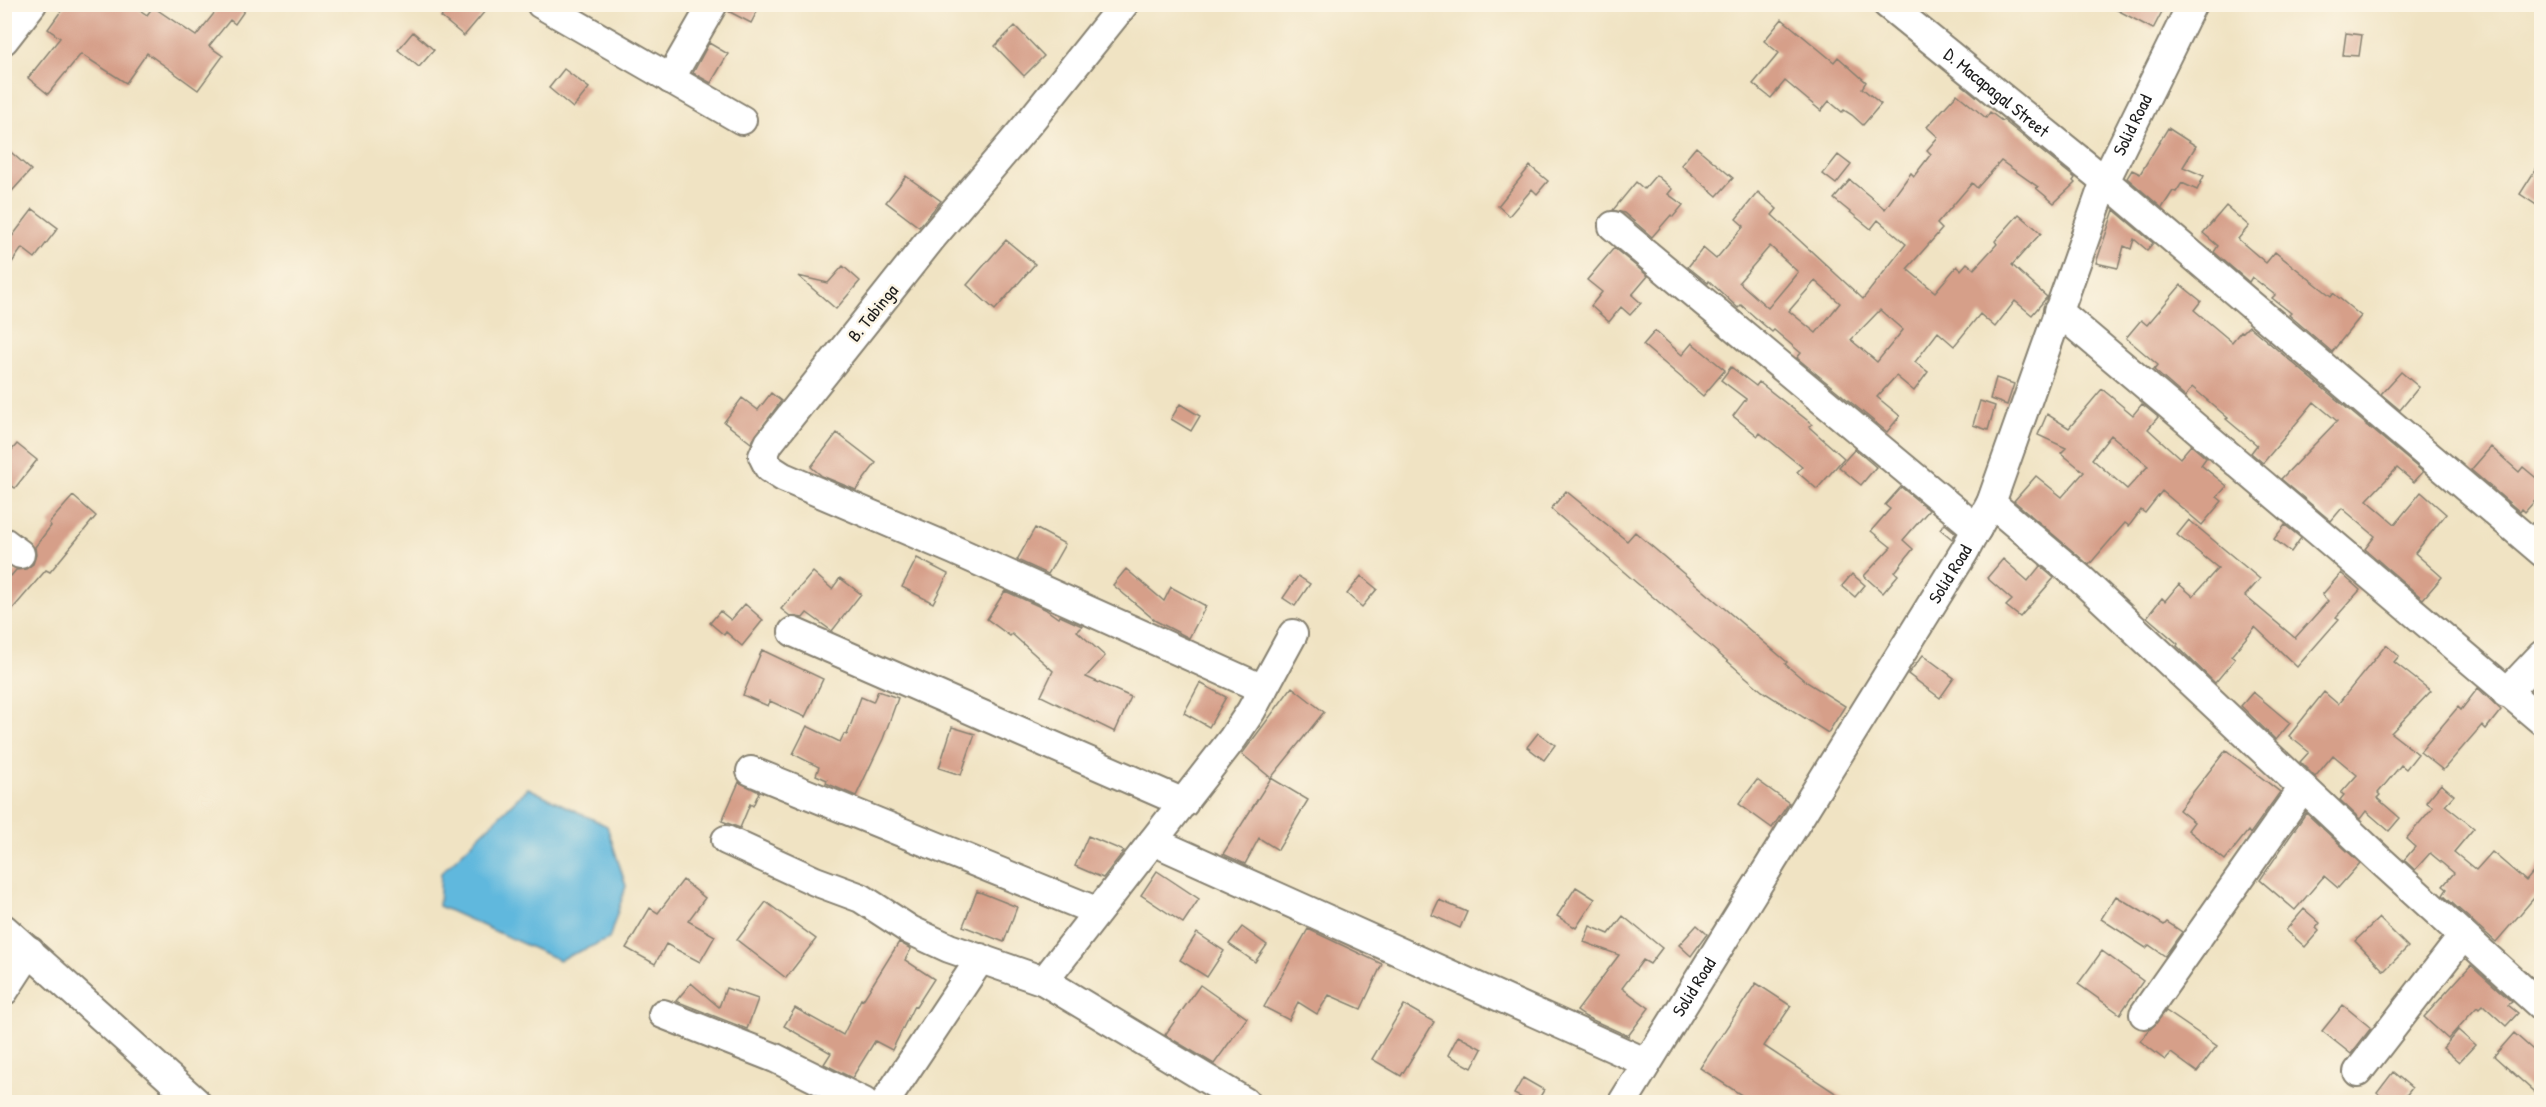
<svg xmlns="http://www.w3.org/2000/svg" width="2546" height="1107" font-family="'Patrick Hand',sans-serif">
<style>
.water{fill:#60b8dd;stroke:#3e6a7c;stroke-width:1.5}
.building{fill:#d69f89;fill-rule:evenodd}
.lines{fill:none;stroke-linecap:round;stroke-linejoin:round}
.minor-casing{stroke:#868070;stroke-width:32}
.minor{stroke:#fff;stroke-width:28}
.labels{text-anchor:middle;stroke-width:5;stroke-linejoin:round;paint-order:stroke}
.street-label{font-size:18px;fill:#1c1c1c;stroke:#fcf5e5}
</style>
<rect width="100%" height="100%" fill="#fcf5e5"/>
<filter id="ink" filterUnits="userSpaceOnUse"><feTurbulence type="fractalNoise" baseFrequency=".0167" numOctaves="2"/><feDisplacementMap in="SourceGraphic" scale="12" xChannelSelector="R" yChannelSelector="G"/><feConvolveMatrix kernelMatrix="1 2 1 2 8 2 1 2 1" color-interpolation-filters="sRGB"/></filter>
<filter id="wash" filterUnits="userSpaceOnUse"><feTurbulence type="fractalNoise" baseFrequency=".008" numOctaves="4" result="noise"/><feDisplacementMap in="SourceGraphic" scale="24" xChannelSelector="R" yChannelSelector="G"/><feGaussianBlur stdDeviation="1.35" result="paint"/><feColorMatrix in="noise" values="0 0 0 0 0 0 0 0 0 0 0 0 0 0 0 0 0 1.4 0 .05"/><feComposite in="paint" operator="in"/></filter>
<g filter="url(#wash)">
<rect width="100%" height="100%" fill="#f0e3c3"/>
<path class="water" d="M528,788L607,826L626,886L609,939L559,960L439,906L441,873Z"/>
<g id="blocks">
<path class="building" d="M66,4H131L147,15L153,7L196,36L216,11L206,4H249L235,24L230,20L209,46L223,56L198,90L147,53L126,83L81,54L48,94L28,78L60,38L48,29Z
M452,4H491L464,36L441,17Z
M729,4H761L751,23L728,11Z
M2106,4H2166L2153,29Z
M1782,19L1834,62L1838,57L1866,82L1862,88L1881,104L1863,125L1852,115L1844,110L1842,112L1829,101L1821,111L1785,81L1771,98L1753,84L1779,53L1764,41Z
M1015,26L1044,56L1024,76L995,46Z
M413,32L434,50L419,67L398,50Z
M2346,33L2362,35L2359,56L2343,55Z
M709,43L728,54L711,83L693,73Z
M564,69L589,88L573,108L549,88Z
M1957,94L1986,118L1990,112L2002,121L2003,120L2075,178L2073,181L2075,183L2054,203L2036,188L2038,187L2001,161L1977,188L1972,183L1937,224L1942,229L1907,269L1935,292L1957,266L1961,270L1967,263L1974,269L1997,244L1995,241L2019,214L2041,233L2012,265L2047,297L2032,315L2015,301L1995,327L1980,314L1954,346L1938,332L1915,362L1928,372L1914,391L1896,376L1877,397L1900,416L1887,432L1797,358L1801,353L1774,330L1772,332L1741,305L1738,308L1709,281L1708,283L1688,267L1703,248L1716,259L1744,226L1736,219L1758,192L1777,209L1772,215L1863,299L1906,244L1878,220L1871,229L1834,199L1850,180L1885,209L1911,173L1914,176L1931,154L1927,150L1938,137L1927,127ZM1770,246L1798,272L1768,308L1739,282ZM1815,281L1840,303L1816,333L1789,311ZM1880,310L1903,330L1877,362L1851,340Z
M2168,128L2196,146L2183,167L2204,176L2197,190L2182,183L2176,192L2173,191L2162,208L2127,178L2132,170L2140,174Z
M4,146L31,170L4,200Z
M1696,147L1733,178L1717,196L1681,165Z
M1838,155L1851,165L1836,184L1823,174Z
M2541,161V208L2520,194Z
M1530,166L1548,181L1537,194L1532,189L1509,216L1498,206Z
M1656,175L1672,189L1668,194L1683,205L1673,217L1671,215L1652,237L1624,213L1613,210L1636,182L1644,189Z
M906,176L941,201L919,227L886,202Z
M2226,206L2249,226L2238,239L2266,263L2275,252L2331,296L2333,293L2361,316L2332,352L2289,315L2291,313L2272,298L2275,295L2252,277L2249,282L2214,252L2218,246L2203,233Z
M33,209L58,228L35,258L22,248L4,274V247Z
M2114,210L2153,243L2147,250L2134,239L2131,249L2124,246L2118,268L2096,263Z
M1006,240L1035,264L995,310L967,285Z
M1614,248L1648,276L1632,295L1641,303L1630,315L1621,307L1609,322L1591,306L1602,292L1587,280Z
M843,266L860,281L836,309L798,276L828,283Z
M2181,285L2201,301L2194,310L2232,342L2241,331L2243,332L2249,326L2423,472L2414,482L2397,468L2367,500L2395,524L2421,492L2446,514L2415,553L2442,577L2423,599L2365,549L2375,536L2342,508L2331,521L2281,479L2337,421L2314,402L2263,463L2251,453L2257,445L2226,419L2228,418L2192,387L2185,397L2154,370L2158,365L2126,338L2141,320L2147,325Z
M1655,331L1682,355L1692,343L1725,370L1703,396L1643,345Z
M1731,367L1756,386L1759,382L1812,424L1809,427L1844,458L1817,489L1797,472L1802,467L1760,433L1758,436L1733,416L1746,399L1721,380Z
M2401,372L2419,387L2400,410L2381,394Z
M1996,378L2014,384L2007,405L1990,399Z
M2102,389L2133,415L2142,404L2158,417L2148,429L2180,458L2191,445L2206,458L2201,465L2227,486L2217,497L2222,501L2202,525L2162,491L2145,513L2141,510L2129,526L2125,523L2089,565L2014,501L2036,476L2062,497L2084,472L2061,453L2066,448L2038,435L2047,414L2069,428ZM2111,435L2148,466L2127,489L2092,459Z
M771,393L781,401L751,443L724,422L742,398L758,410Z
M1980,401L1995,406L1988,430L1973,425Z
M1180,404L1200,416L1191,431L1171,419Z
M837,433L876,463L856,490L822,476L811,467Z
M17,444L37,460L15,488L4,480V459Z
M2491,447L2519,472L2523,467L2541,482V494L2525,512L2522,509L2520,512L2471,470Z
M1855,449L1876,467L1861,485L1839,467Z
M1901,487L1929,510L1903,540L1913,549L1895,572L1898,575L1883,593L1864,576L1891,547L1871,531L1890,509L1885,505Z
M1566,491L1627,541L1635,532L1787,662L1785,664L1805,681L1845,706L1828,733L1762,691L1551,509Z
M73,496L96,516L50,572L46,570L4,619V571L11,576L16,570L26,569L33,564L36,555L35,547L51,526L49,523Z
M2189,520L2260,579L2245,596L2295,638L2328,601L2322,595L2341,573L2360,590L2336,617L2339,619L2297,667L2255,627L2231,656L2235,659L2215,683L2177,646L2178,644L2147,617L2162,598L2165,601L2179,584L2193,596L2218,568L2177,535Z
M1945,524L1956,533L1952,539L1940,529Z
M2285,525L2301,538L2291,552L2274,539Z
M1035,528L1065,544L1048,574L1017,560Z
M917,558L948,574L933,603L902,587Z
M2003,559L2028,581L2040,566L2054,578L2020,617L2006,606L2012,600L1987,578Z
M1126,569L1164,601L1171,587L1206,606L1189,638L1156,621L1113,585Z
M813,572L832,589L840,578L861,594L832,631L807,613L803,618L790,616L781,609Z
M1852,574L1865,585L1855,597L1842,586Z
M1298,576L1310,584L1295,606L1283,598Z
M1361,576L1377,589L1362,607L1347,594Z
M1005,591L1045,609L1058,618L1060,616L1082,626L1077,631L1105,656L1086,677L1131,697L1115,732L1041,696L1053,671L1012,634L1010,636L987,619Z
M745,604L763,620L742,646L726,632L724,635L710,623L720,611L731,620Z
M2386,645L2399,656L2394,662L2431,691L2391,733L2418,754L2406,769L2401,765L2378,793L2380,795L2377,798L2400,818L2389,831L2366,811L2360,819L2340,800L2344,795L2341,793L2357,775L2333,755L2315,777L2300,762L2309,752L2289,736L2324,692L2338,704Z
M762,650L823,679L805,717L770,701L768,706L743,695Z
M1923,655L1954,678L1940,698L1908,674Z
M1200,683L1226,697L1209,727L1184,713Z
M1292,687L1324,712L1271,778L1242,754Z
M2478,688L2501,710L2486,729L2482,725L2443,770L2420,752L2458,707L2461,710Z
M878,691L898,698L883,739L856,796L826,783L827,780L816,775L819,767L793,754L807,726L840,742L844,734L847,735L861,697L873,702Z
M2253,692L2290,723L2276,740L2241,706Z
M952,727L975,734L961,775L939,768Z
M1538,733L1555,745L1544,760L1527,747Z
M2226,750L2280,792L2250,834L2248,831L2225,860L2188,830L2194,822L2179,810Z
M1271,778L1308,800L1278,850L1259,838L1245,864L1223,854Z
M1757,780L1789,803L1772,828L1739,804Z
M739,782L759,792L753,806L750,804L740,828L722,821Z
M2441,784L2454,795L2445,805L2474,828L2454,852L2476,870L2492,852L2526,881L2541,863V890L2496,942L2443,895L2447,889L2443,886L2454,873L2430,853L2415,870L2404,860L2415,847L2406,839L2433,807L2426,802Z
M2306,813L2360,863L2338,888L2324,876L2295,910L2260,880Z
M1088,836L1124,851L1103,878L1075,866Z
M1157,871L1199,899L1183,923L1141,895Z
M683,880L705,898L688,921L715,936L700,962L666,944L655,964L626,948L650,908L658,913Z
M1576,887L1595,899L1576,928L1557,916Z
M977,891L1017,907L1004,942L963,926Z
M2116,896L2164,925L2167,922L2182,932L2165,956L2149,945L2146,948L2101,919Z
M1439,900L1467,912L1460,928L1432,915Z
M766,902L816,939L786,978L737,940Z
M2304,909L2320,923L2316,928L2319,931L2305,947L2286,930Z
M1623,916L1662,948L1650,964L1643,960L1622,988L1649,1008L1628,1036L1586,1017L1577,1011L1619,955L1584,942L1590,926L1609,934Z
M2379,918L2408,947L2384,971L2355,941Z
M1697,925L1707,934L1691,956L1679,945Z
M1242,927L1267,945L1255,962L1229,944Z
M1308,929L1382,964L1361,1009L1329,995L1317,1014L1298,1002L1289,1020L1264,1007Z
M1197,933L1224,951L1207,977L1180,960Z
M899,942L911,949L905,960L934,979L916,1007L914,1006L892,1050L875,1041L852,1078L824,1064L831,1053L784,1026L795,1008L843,1035L861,999L863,1000Z
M2102,951L2143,981L2120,1014L2078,984Z
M2471,965L2512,1002L2508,1005L2518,1013L2506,1026L2483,1005L2479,1009L2477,1007L2448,1039L2424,1017Z
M691,983L719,1007L726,988L758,999L747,1029L676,1001Z
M1756,983L1791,1006L1764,1046L1849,1102H1752L1700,1068Z
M1200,985L1247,1018L1214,1064L1165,1035Z
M1404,1005L1434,1022L1401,1076L1372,1059Z
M2343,1005L2371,1028L2351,1054L2322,1031Z
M2166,1011L2217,1046L2197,1072L2171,1053L2165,1060L2140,1041Z
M2458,1030L2475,1045L2459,1062L2443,1048Z
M2514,1033L2541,1057V1098L2494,1056Z
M1458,1036L1482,1049L1472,1068L1448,1055Z
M2393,1072L2412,1088L2401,1102H2390L2377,1093Z
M1523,1078L1544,1090L1537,1102H1530L1514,1094Z"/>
</g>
</g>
<g filter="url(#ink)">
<use href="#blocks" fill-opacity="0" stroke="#868070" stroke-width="1.5"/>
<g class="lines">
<defs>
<g id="minor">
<path d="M541,4L742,120"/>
<path d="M1124,4L1028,124L930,240L769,443L763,456L769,468L783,477L954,550L1263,689"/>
<path id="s1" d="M1887,4L2105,181L2542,552"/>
<path d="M4,40L32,4"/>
<path d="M670,79L713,4"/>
<path d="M1613,226L1977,529"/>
<path d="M2058,311L2541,720"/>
<path d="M1991,503L2081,579L2380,860L2542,1007"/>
<path d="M4,542L20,554"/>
<path d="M793,632L1184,803"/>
<path d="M2506,693L2542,655"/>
<path d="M751,771L1096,911"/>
<path d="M726,840L815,881L861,898L910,930L949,948L1044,981L1245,1102"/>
<path d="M1153,841L1233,738L1251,711L1293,634"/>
<path d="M4,929L196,1102"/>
<path d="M1044,981L1153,841L1647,1063"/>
<path d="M4,991L30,951"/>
<path d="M663,1014L775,1058L864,1102"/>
<path d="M2144,1014L2303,788"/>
<path d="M2358,1072L2463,936"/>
<path d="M885,1102L981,958"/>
<path id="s2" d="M1623,1102L1964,552L1991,503L2105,181L2192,4"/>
</g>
</defs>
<use href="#minor" class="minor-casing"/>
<use href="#minor" class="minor"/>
</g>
</g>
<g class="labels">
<g class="street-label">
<text dy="6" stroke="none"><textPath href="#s1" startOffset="141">D. Macapagal Street</textPath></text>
<text dy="6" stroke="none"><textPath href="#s2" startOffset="1107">Solid Road</textPath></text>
<text transform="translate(873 313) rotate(-51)" y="6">B. Tabinga</text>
<text dy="6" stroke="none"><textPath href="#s2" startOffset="621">Solid Road</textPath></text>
<text dy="6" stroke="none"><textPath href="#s2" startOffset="135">Solid Road</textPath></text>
</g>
</g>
<rect width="2546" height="1107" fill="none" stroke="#fcf5e5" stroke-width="24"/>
</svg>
